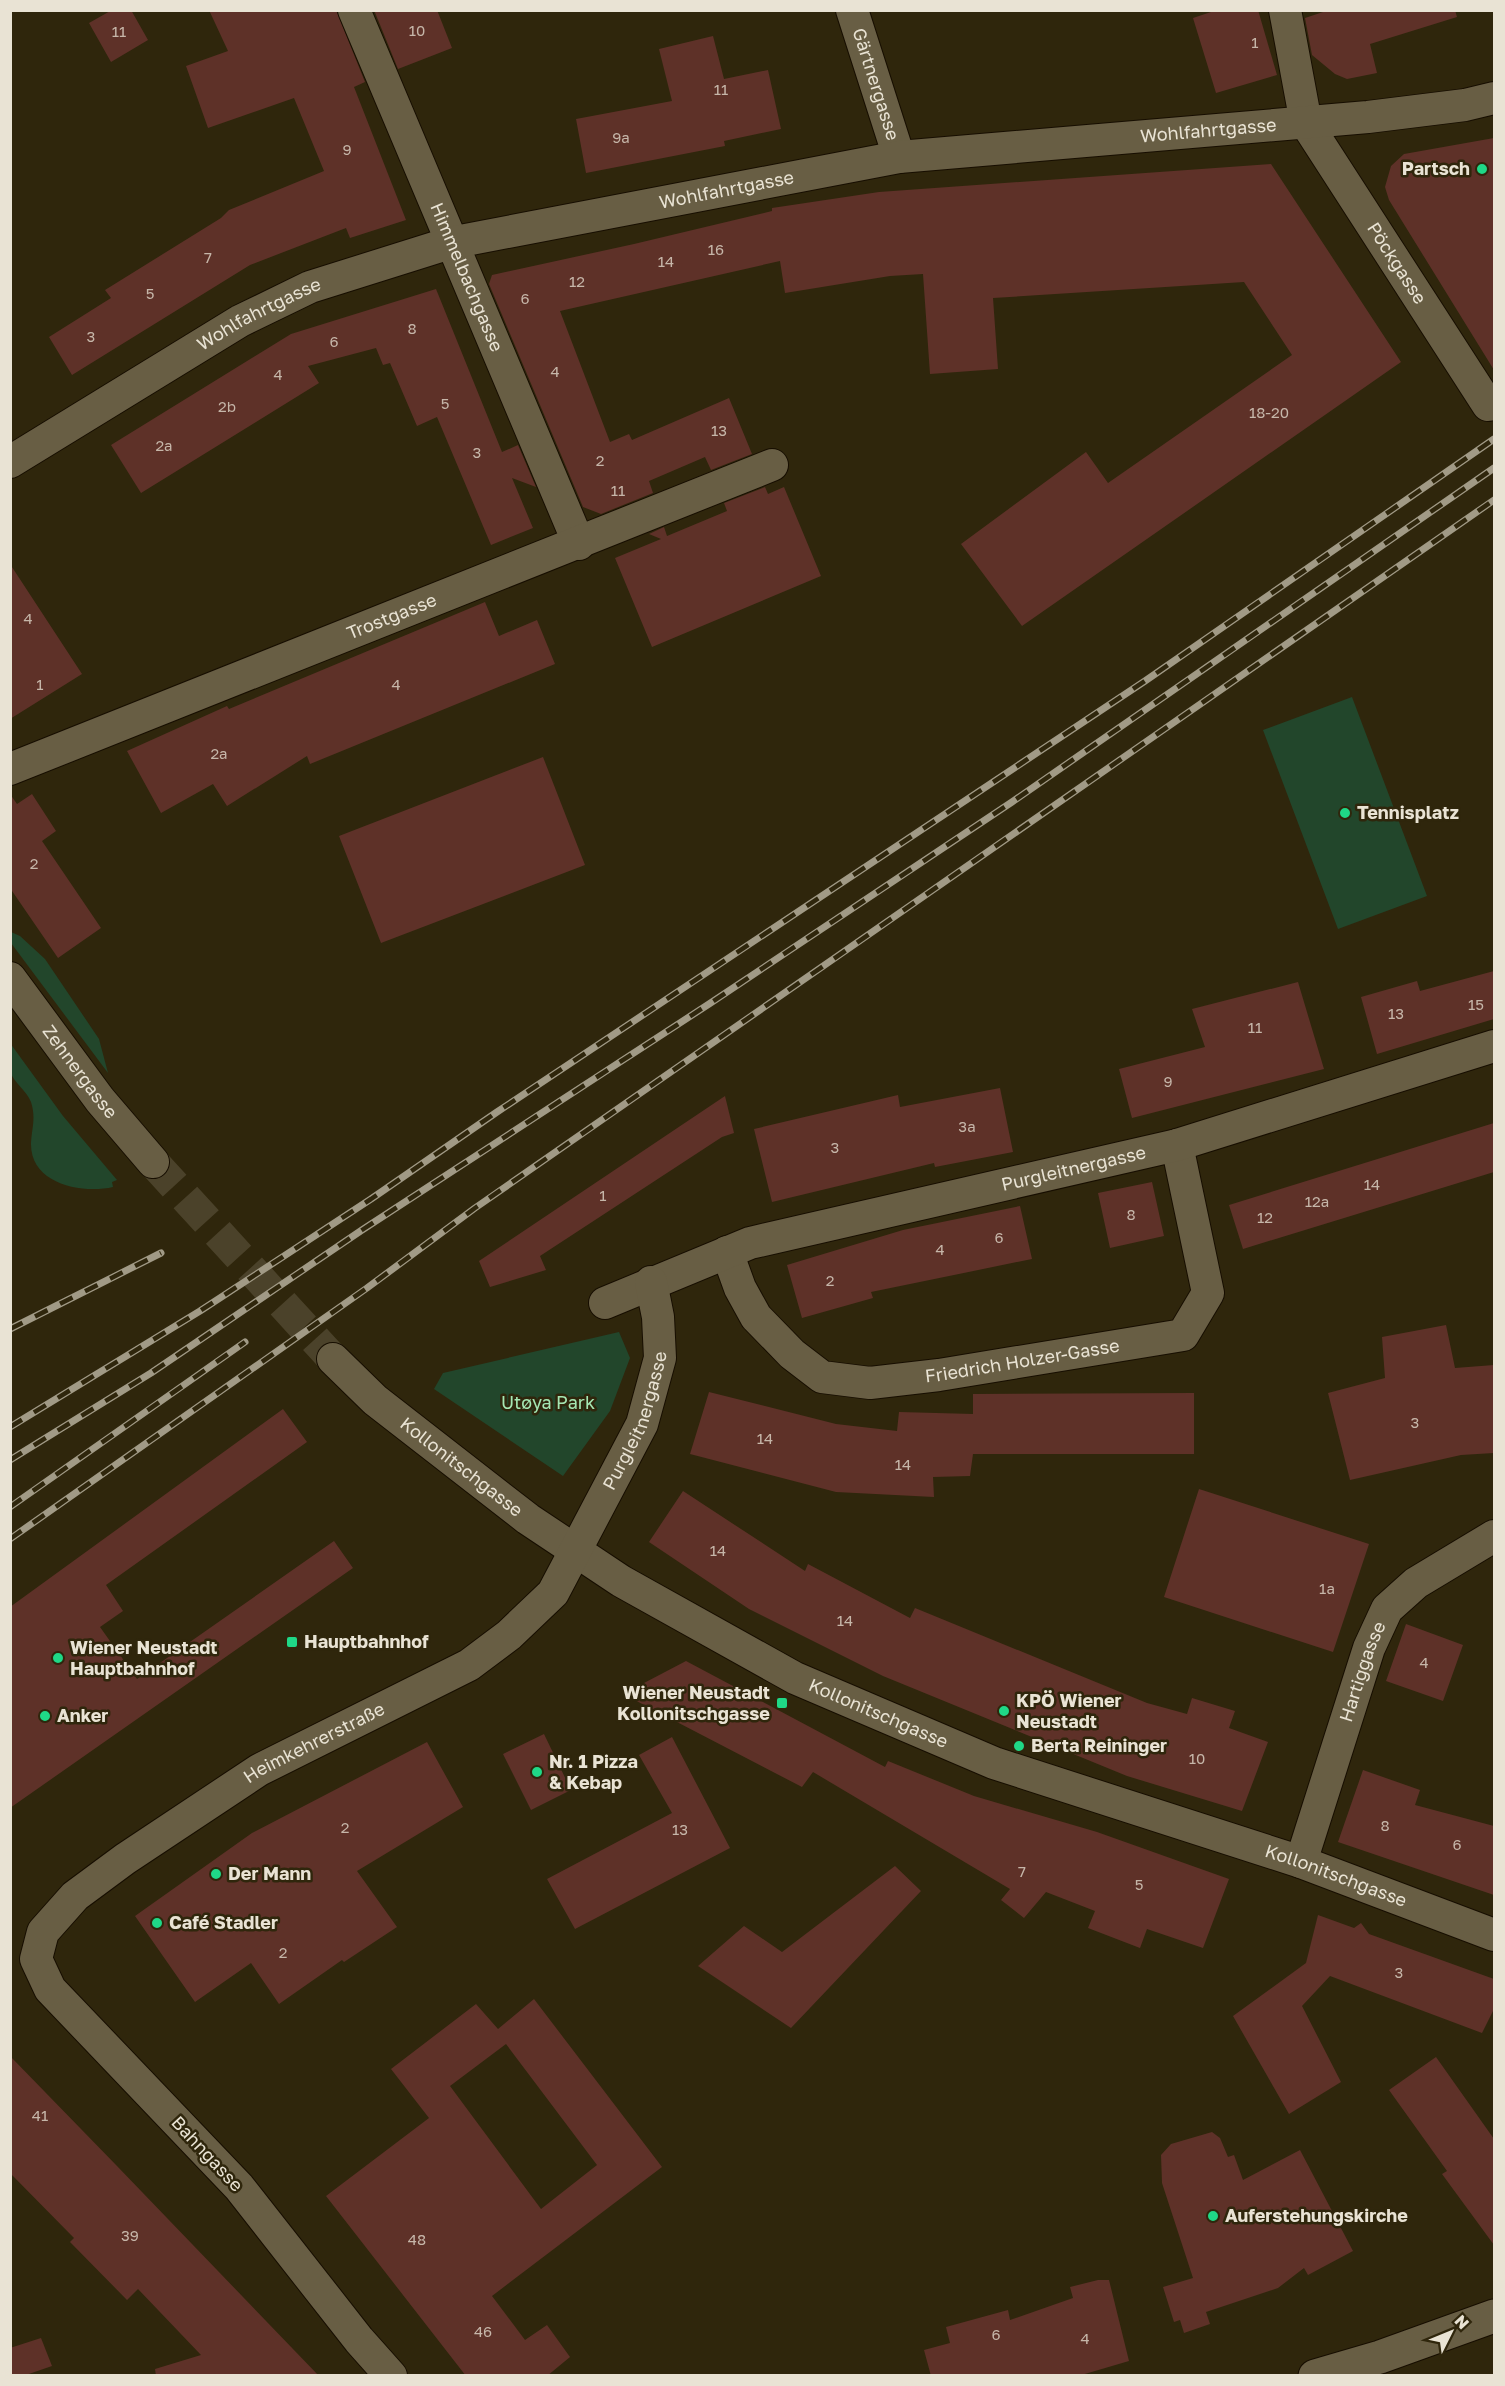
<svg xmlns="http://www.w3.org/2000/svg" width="1505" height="2386" font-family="'Golos Text',sans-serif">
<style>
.green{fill:#22462b}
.building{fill:#5e3128;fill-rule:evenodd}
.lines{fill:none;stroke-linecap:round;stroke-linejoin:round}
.minor-tunnel{stroke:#4b422a;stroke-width:32;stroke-dasharray:32 16;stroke-linecap:butt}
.minor-casing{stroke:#170e00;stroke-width:34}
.tertiary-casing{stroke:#170e00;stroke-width:35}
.minor{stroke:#685e44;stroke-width:32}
.tertiary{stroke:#685e44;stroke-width:33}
.rail-casing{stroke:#a19a86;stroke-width:7}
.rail{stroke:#2f260c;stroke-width:4.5;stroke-dasharray:14;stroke-linecap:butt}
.poi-dot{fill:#1fd887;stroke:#2f260c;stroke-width:2}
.labels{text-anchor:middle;stroke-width:5;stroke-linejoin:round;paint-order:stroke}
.number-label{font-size:15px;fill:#c6b6a9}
.street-label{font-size:18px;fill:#e9e3d4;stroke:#2f260c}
.poi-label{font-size:18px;font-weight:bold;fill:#e9e3d4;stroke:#2f260c;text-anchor:start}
.park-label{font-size:18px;fill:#a5e7b3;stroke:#2f260c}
</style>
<rect width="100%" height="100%" fill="#2f260c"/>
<path class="green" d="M1352,697L1427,896L1338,929L1263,730Z
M11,932L20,936L45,959L99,1039L108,1073L11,943Z
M10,1043L63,1116L117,1180L112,1182L113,1187C82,1194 30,1184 31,1143C32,1127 36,1118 31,1102C27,1091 13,1082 10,1071C9,1063 10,1052 10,1043Z
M619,1332L630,1358L610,1411L563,1476L434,1389L443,1373Z"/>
<path class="building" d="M112,10H131L148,40L111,62L89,23Z
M209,10H336L365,82L354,87L406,220L350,238L346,228L250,265L72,375L49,337L111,298L105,290L221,218L229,210L324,171L294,98L208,128L186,66L228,51Z
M374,10H437L452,48L398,69Z
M1217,10H1258L1277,75L1216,93L1193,18Z
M1329,10H1455L1457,17L1370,44L1377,73L1347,79L1335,74L1312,55L1305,18Z
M713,36L724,79L768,70L781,129L724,141L725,146L586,173L576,119L672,101L659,49Z
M1494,138V370L1389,200L1385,187L1391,166L1404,154Z
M1271,164L1401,362L1022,626L961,544L1086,452L1108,483L1292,355L1244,282L993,298L998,369L930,374L923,274L890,276L785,293L780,261L560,311L610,442L629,434L632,440L729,398L752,454L711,470L705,457L649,481L653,493L601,514L583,507L489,284L492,275L634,244L772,211V208L879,192Z
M436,289L502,452L518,445L536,487L512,478L533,528L491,545L437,417L417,426L390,363L383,365L376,348L308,366L319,383L141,493L111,445L291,334Z
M765,487L768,494L784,487L821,576L652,647L615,558L661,539L649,534L664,527L667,536L727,511L724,503Z
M10,564L82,674L10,719Z
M485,602L499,636L537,620L555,664L310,764L307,756L227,806L213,784L161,813L127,751L227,706L229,709Z
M543,757L585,865L381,943L339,836Z
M10,794L17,804L32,794L56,831L42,841L101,928L58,958L10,888Z
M1494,971V1019L1377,1054L1361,997L1417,981L1420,991Z
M1298,982L1324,1069L1132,1118L1119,1069L1205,1047L1192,1009Z
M1000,1088L1013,1152L935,1167L934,1163L772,1202L754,1129L898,1095L900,1107Z
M725,1096L734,1133L722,1137L540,1256L546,1270L490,1287L479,1261Z
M1494,1123V1172L1243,1249L1229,1205Z
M1152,1182L1164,1236L1110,1248L1098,1193Z
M1020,1206L1032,1259L871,1292L873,1298L802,1318L787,1265L903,1230Z
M1446,1325L1455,1368L1494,1365V1453L1461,1455L1350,1480L1328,1393L1385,1378L1382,1337Z
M709,1392L836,1424L897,1431L899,1412L973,1414V1394L1194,1393V1454H973L970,1476L933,1477L934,1497L836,1492L690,1454Z
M283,1409L307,1442L106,1585L123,1611L100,1627L137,1679L334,1541L353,1568L10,1808V1607Z
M1199,1489L1369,1544L1333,1652L1164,1597Z
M683,1491L805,1571L808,1564L910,1618L915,1608L1147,1703L1187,1714L1192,1698L1235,1711L1229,1728L1268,1742L1242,1811L1127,1776L883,1676L749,1609L649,1542Z
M1406,1624L1463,1645L1443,1701L1386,1681Z
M686,1661L885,1767L888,1761L974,1796L1097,1832L1229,1879L1203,1948L1147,1929L1140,1948L1088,1928L1095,1911L1046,1892L1024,1918L1001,1900L1010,1889L813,1772L802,1787L623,1694Z
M544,1734L571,1790L531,1810L503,1754Z
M672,1737L730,1848L575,1929L547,1879L672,1813L639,1755Z
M427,1742L463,1807L357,1871L397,1927L344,1962L342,1960L279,2004L251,1963L195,2002L135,1916L252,1833Z
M1363,1770L1420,1790L1415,1805L1494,1826V1895L1338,1842Z
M895,1866L921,1891L791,2028L698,1966L744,1926L782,1952Z
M1318,1915L1354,1928L1361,1923L1369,1934L1494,1979V2009L1482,2033L1330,1976L1302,2006L1341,2082L1289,2114L1233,2016L1306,1963Z
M534,1999L662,2167L492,2296L525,2340L547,2325L570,2357L547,2376H466L326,2196L429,2118L391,2069L476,2004L498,2029ZM506,2044L597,2165L541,2209L450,2086Z
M10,2056L117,2166L319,2376H156L155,2369L201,2355L138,2289L127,2300L70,2242L74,2238L10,2173Z
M1436,2057L1494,2139V2245L1442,2174L1447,2171L1389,2090Z
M1212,2132L1220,2138L1228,2157L1234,2155L1243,2180L1300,2150L1353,2251L1308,2275L1304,2268L1278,2288L1206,2312L1210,2324L1184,2333L1180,2320L1174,2322L1163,2287L1193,2278L1162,2183L1161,2155L1171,2144Z
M1098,2280H1109L1129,2361L1078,2376H931L924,2350L950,2343L946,2327L1008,2310L1010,2320L1073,2298L1070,2287Z
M41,2338L52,2366L23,2376H10V2348Z"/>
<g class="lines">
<path class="minor-tunnel" d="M153,1162L333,1359"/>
<defs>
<g id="minor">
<path id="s1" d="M354,10L579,544"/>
<path id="s2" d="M852,10L899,157"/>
<path id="s3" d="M1285,10L1306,123L1488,405"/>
<path id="s4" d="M10,462L240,321L310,287L450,243L899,157L1368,117L1465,105L1494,98"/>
<path id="s5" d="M10,769L772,465"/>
<path id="s6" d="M10,978L100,1100L153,1162"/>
<path id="s7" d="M727,1252L740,1288L756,1317L792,1354L822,1377L870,1383L939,1375L1183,1335L1208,1293L1177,1145"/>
<path id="s8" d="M605,1303L750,1243L1177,1145L1494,1046"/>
<path id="s9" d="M333,1359L375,1400L528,1519L621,1581L795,1678L994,1763L1301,1862L1494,1935"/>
<path id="s10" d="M1301,1862L1369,1648L1387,1609L1416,1583L1494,1536"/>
<path id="s11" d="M391,2376L359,2340L239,2187L50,1989L36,1959L43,1932L75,1896L125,1859L259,1770L469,1665L509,1635L553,1593L642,1424L660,1358L658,1317L651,1282"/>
</g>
<path id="tertiary" d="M1315,2376L1380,2357L1494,2316"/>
</defs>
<use href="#minor" class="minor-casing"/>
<use href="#tertiary" class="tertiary-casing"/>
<use href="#minor" class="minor"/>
<use href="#tertiary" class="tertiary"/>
<defs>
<path id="rail" d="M10,1329L161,1253
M10,1427L200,1311L371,1199L497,1112L1145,681L1494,439
M10,1460L151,1373L362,1230L709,1004L1012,802L1494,468
M10,1507L245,1342
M10,1539L367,1288L475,1208L1494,500"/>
</defs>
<use href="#rail" class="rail-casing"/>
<use href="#rail" class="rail"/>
</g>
<g class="poi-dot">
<circle cx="1482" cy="169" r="6"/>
<circle cx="1345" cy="813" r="6"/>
<rect x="286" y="1636" width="12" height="12" rx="3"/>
<circle cx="58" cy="1658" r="6"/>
<rect x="776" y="1697" width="12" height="12" rx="3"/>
<circle cx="1004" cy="1711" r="6"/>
<circle cx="45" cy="1716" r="6"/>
<circle cx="1019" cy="1746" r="6"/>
<circle cx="537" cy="1772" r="6"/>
<circle cx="216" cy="1874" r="6"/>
<circle cx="157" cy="1923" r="6"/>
<circle cx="1213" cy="2216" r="6"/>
</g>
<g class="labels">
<g class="number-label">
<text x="417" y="36">10</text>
<text x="119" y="37">11</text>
<text x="1255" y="48">1</text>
<text x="721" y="95">11</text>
<text x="621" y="143">9a</text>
<text x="347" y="155">9</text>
<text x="716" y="255">16</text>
<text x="208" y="263">7</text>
<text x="666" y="267">14</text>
<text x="577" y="287">12</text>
<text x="150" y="299">5</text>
<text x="525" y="304">6</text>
<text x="412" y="334">8</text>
<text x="91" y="342">3</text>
<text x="334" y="347">6</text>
<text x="555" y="377">4</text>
<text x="278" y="380">4</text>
<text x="445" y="409">5</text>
<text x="227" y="412">2b</text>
<text x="1269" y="418">18-20</text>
<text x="719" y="436">13</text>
<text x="164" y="451">2a</text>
<text x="477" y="458">3</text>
<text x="600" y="466">2</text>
<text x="618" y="496">11</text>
<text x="28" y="624">4</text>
<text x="40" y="690">1</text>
<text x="396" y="690">4</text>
<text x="219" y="759">2a</text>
<text x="34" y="869">2</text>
<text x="1476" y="1010">15</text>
<text x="1396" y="1019">13</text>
<text x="1255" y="1033">11</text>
<text x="1168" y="1087">9</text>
<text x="967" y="1132">3a</text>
<text x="835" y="1153">3</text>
<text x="1372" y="1190">14</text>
<text x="603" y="1201">1</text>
<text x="1317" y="1207">12a</text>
<text x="1131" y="1220">8</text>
<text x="1265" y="1223">12</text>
<text x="999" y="1243">6</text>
<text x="940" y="1255">4</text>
<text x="830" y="1286">2</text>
<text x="1415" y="1428">3</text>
<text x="765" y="1444">14</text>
<text x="903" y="1470">14</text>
<text x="718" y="1556">14</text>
<text x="1327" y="1594">1a</text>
<text x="845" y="1626">14</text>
<text x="1424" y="1668">4</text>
<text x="1197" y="1764">10</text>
<text x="1385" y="1831">8</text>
<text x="345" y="1833">2</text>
<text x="680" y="1835">13</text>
<text x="1457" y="1850">6</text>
<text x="1022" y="1877">7</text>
<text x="1139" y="1890">5</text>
<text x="283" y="1958">2</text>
<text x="1399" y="1978">3</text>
<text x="40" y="2121">41</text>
<text x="130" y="2241">39</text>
<text x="417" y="2245">48</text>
<text x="483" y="2337">46</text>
<text x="996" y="2340">6</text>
<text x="1085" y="2344">4</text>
</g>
<g class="street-label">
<text dy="6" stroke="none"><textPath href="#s2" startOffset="78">Gärtnergasse</textPath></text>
<text dy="6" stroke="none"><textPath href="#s4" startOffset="1262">Wohlfahrtgasse</textPath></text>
<text dy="6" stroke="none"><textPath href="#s4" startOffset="776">Wohlfahrtgasse</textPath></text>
<text dy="6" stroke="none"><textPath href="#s3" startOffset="282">Pöckgasse</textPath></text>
<text dy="6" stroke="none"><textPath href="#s1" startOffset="290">Himmelbachgasse</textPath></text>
<text dy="6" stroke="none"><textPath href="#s4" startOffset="290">Wohlfahrtgasse</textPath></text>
<text dy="6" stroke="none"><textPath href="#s5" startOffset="411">Trostgasse</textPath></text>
<text dy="6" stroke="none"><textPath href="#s6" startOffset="117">Zehnergasse</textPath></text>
<text dy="6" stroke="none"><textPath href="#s8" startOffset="489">Purgleitnergasse</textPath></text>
<text dy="6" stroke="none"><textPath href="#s7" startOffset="363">Friedrich Holzer-Gasse</textPath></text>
<text dy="6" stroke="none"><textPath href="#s11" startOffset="1386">Purgleitnergasse</textPath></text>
<text dy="6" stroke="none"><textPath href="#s9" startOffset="168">Kollonitschgasse</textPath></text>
<text dy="6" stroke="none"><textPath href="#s10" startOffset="200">Hartiggasse</textPath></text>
<text dy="6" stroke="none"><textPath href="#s9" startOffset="654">Kollonitschgasse</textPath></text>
<text dy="6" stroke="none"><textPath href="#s11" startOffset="910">Heimkehrerstraße</textPath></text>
<text dy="6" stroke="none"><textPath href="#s9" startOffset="1140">Kollonitschgasse</textPath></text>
<text transform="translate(207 2154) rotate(47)" y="6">Bahngasse</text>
</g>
<g class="poi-label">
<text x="1470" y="175" text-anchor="end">Partsch</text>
<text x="1357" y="819">Tennisplatz</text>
<text x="304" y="1648">Hauptbahnhof</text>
<text x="70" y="1654">Wiener Neustadt<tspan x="70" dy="21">Hauptbahnhof</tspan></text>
<text x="770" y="1699" text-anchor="end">Wiener Neustadt<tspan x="770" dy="21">Kollonitschgasse</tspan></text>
<text x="1016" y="1707">KPÖ Wiener<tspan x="1016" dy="21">Neustadt</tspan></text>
<text x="57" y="1722">Anker</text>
<text x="1031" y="1752">Berta Reininger</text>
<text x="549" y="1768">Nr. 1 Pizza<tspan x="549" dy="21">&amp; Kebap</tspan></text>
<text x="228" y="1880">Der Mann</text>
<text x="169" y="1929">Café Stadler</text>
<text x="1225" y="2222">Auferstehungskirche</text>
</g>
<g class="park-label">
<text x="548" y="1409">Utøya Park</text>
</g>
</g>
<rect width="1505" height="2386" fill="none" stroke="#e9e3d4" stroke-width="24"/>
<g transform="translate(1451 2332) rotate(47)" stroke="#2f260c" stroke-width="4.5" paint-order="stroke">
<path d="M0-4.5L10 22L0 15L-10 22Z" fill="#e9e3d4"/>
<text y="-9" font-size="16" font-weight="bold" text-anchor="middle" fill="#e9e3d4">N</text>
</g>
</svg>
